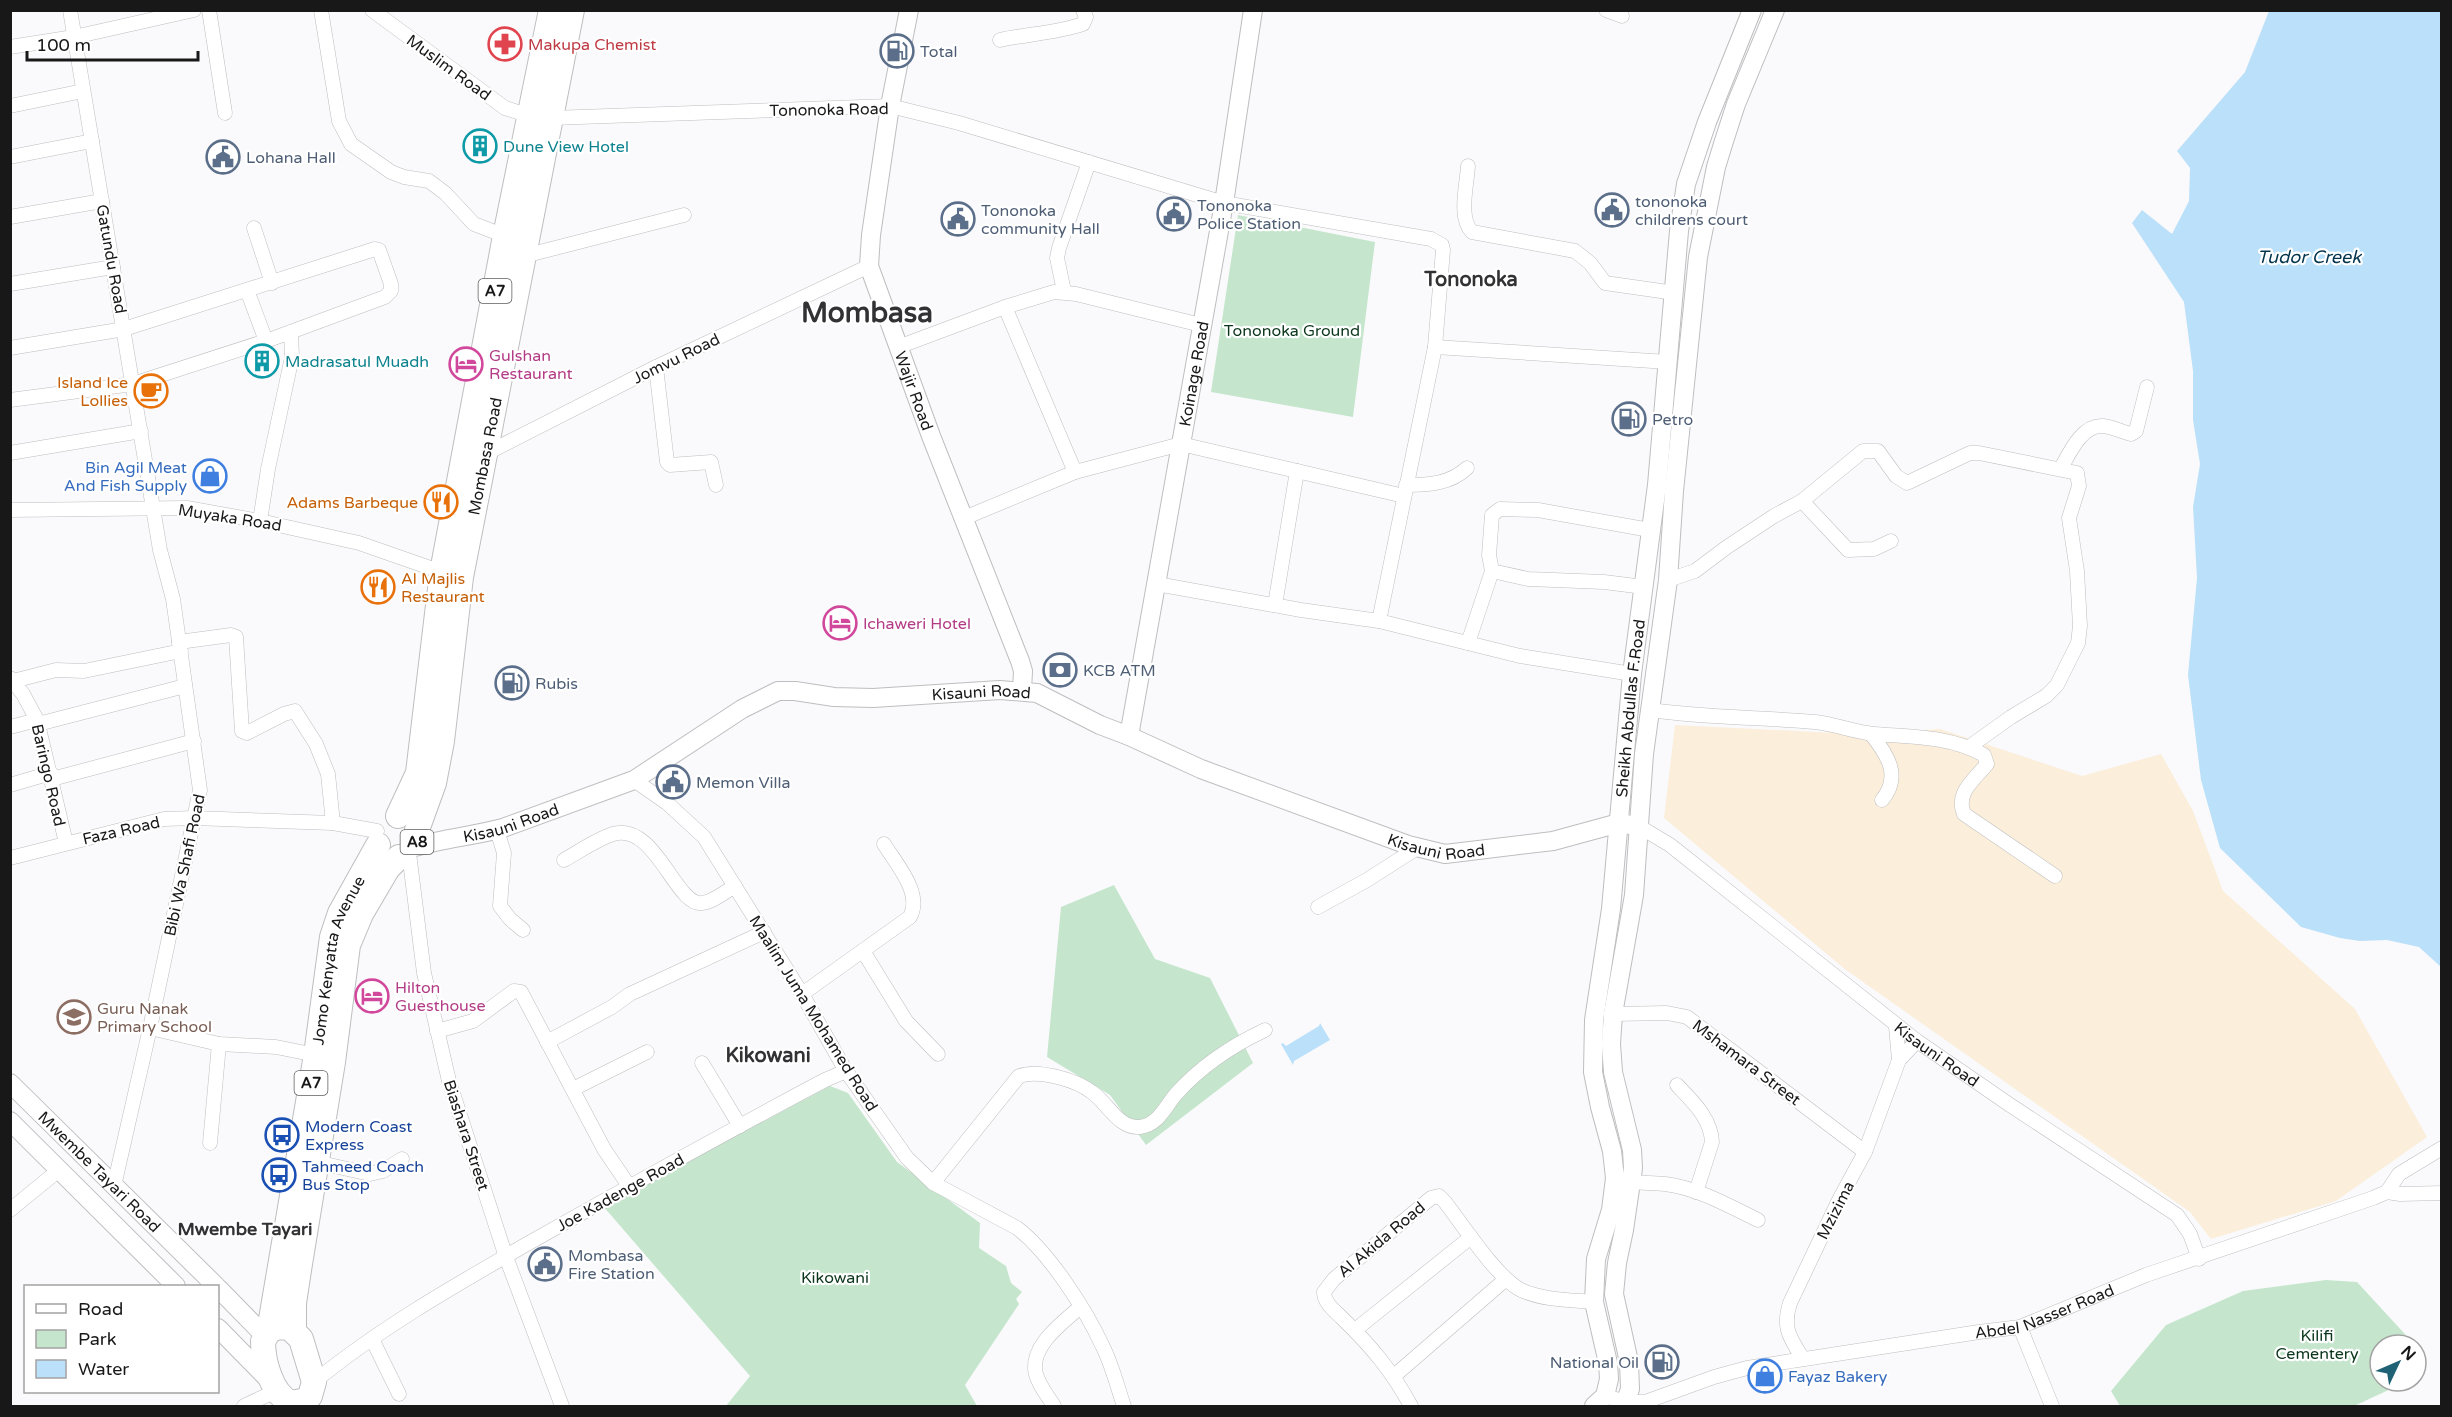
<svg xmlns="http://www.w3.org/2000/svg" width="2452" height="1417" font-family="'Varela Round',sans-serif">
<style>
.medical{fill:#fbeeda}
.green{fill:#c5e6cd}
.water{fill:#bbe0f9}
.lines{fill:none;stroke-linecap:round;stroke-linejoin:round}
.street-casing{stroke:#bebec0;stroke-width:15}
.secondary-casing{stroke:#bebec0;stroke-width:20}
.highway-casing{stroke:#bebec0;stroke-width:26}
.street{stroke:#fff;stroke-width:14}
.secondary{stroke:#fff;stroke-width:18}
.highway{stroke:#fff;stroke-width:24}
.labels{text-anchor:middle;stroke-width:4.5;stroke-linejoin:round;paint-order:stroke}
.shield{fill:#fff;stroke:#5d5d5d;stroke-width:1.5}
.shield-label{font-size:15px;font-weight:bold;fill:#181818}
.health-label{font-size:16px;fill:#be3a42;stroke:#fff;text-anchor:start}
.service-label{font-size:16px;fill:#4e5e75;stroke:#fff;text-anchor:start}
.street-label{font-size:16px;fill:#181818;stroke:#fff}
.culture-label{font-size:16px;fill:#0d838f;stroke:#fff;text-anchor:start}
.park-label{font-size:16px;fill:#0b361c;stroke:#fff}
.hotel-label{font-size:16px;fill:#b23c85;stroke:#fff;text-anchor:start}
.food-label{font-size:16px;fill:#c56008;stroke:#fff;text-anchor:end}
.shop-label{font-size:16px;fill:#366cbe;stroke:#fff;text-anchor:end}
.education-label{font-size:16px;fill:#785e54;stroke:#fff;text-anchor:start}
.transit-label{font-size:16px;fill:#164399;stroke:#fff;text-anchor:start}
.water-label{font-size:18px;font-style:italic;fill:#04354e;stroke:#fff}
.neighbourhood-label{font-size:18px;font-weight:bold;fill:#323234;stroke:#fff}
.quarter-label{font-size:20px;font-weight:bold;fill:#323234;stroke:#fff}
.town-label{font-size:28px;font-weight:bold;fill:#323234;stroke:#fff}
</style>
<rect width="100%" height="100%" fill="#fafafc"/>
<path class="medical" d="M1675,725L1857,734L1940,729L2082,776L2161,754L2193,811L2223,891L2355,1009L2427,1137L2336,1201L2211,1239L2190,1212L1846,970L1664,818Z"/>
<path class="green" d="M1238,215L1375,242L1353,417L1211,392Z
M1114,885L1155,959L1210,978L1253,1063L1146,1145L1110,1095L1047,1057L1061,907Z
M830,1086L848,1093L897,1162L980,1223L979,1248L1006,1266L1011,1283L1022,1292L1016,1299L1019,1304L965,1385L977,1406H726L750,1376L603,1206Z
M2326,1280L2357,1282L2415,1345H2380V1381H2408L2354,1406H2120L2111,1391L2166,1325L2243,1291Z"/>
<path class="water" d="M2269,11H2441V967L2419,947L2387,940L2360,941L2340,938L2301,927L2220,848L2201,780L2188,675L2197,578L2193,507L2200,464L2193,420V371L2184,302L2132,223L2142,210L2172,234L2189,201L2190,168L2177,151L2245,72Z
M1320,1023L1330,1040L1294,1061L1293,1065L1281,1044L1283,1043L1286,1046L1319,1026Z"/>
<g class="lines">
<defs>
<g id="street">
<path d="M70,10L160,550L173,599L200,790L150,1028L114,1186"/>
<path d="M209,10L225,113"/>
<path d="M321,10L339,121L351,144L391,172L404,177L429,181L445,193L474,224L505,236"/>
<path d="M372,10L505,108L530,116L551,118L890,106L959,123L1224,203L1431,239L1442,245L1443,250L1435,347L1668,362"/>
<path d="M1606,10L1622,16"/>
<path d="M1000,40C1027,34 1057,33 1083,24L1086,17L1083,10"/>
<path d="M10,47L74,37L194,10"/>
<path d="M10,106L83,91"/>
<path d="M10,157L92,141"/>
<path d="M1468,166C1467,185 1458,217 1472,232L1575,251L1590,263L1605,283L1675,293"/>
<path d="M10,217L102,201"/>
<path d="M254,228L272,283"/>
<path d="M524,256L684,215"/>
<path d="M10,284L113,267"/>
<path d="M247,290L266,341"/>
<path d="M1064,291L1057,258L1059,248L1089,162"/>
<path d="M1005,307L1075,472"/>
<path d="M898,347L1005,307L1054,292L1076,294L1201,325"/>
<path d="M10,348L124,329L375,249L379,250L391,284V291L385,297L266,341L133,384L10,400"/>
<path d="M656,367L667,462L670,465L711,462L716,485"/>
<path d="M10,453L141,431"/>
<path d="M485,454L656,367L869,266"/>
<path d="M2061,468C2069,454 2082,424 2103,426C2113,427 2122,432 2131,434L2136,431L2147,387"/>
<path d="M1406,485C1428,485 1450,484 1467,468"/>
<path d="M1802,501L1848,550L1874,549L1891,541"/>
<path d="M10,510L187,508L260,521L359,543L442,572"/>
<path d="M964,518L1075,472L1181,444L1404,496"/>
<path d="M260,521L268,469L292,357L291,332"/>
<path d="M1668,580L1695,571L1727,547L1774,516L1802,501L1863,451H1878L1896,476L1907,483L1970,453H1979L2077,473L2079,486L2069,518L2077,571L2080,626L2078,643L2057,685L2046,696L2011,717L1969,747"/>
<path d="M1157,584L1301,610L1379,621L1520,656L1632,674"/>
<path d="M1644,587L1604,582L1528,579L1492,571L1489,555L1492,515L1500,509L1538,510L1650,530"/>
<path d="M1275,605L1297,471"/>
<path d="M1379,621L1435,347"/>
<path d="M179,642L231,635L236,637L242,731L247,733L284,714L295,711L316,744L328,774L333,823"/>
<path d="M1468,643L1492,571"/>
<path d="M10,678L23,694L37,720L66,843"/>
<path d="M13,681L56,670L84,671L181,651"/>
<path d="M1651,710C1706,718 1761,717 1815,722C1835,724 1854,732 1874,734C1912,737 1950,736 1984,755L1987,764C1974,780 1955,793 1964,814L2055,876"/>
<path d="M38,724L185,686"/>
<path d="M10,727L37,720"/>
<path d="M1871,734C1887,754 1902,776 1882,800"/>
<path d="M52,779L194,741"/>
<path d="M634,780L667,803L704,837L802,994L846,1071L907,1158L933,1183L1017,1228C1048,1251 1086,1310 1102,1345C1112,1364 1117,1386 1124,1406"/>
<path d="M10,785L51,773"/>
<path id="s1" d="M1640,827L1670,845L1917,1041L2010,1105L2177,1215L2190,1234L2199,1259"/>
<path d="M497,830L504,853L500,906L510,919L523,930"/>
<path d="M409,853L424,973L449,1081L506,1257L562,1406"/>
<path d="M10,858L164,819L194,818L333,823L377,831"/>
<path d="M564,860C580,851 597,839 613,834C655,821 676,907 702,903C713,902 726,891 735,886"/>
<path d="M1318,907L1367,880L1417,848"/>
<path d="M863,951L906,1021L938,1054"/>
<path d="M802,994L910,917C923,893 896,864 884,844"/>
<path d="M1613,1014L1667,1013L1687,1017L1865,1152"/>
<path d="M1896,1026L1899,1060"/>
<path d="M150,1028L219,1044L276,1047L316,1055"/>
<path d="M437,1031L473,1021L514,991L521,992L604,1149L629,1186"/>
<path d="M547,1042L612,1007L630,994L764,932"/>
<path d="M702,1063L740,1126"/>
<path d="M1677,1085C1692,1101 1711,1118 1712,1142L1696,1192"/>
<path d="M573,1089L647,1052"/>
<path d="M210,1143L219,1044"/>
<path d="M316,1162L370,1174L383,1171L402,1159"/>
<path d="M1632,1182C1643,1183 1654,1183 1665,1184C1698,1188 1729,1206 1758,1220"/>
<path d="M933,1183L1019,1076C1039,1069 1077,1080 1093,1093C1108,1104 1119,1129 1140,1127C1158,1125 1165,1107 1176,1094C1201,1066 1231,1046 1265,1030"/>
<path d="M2387,1192L2400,1194L2442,1193"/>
<path d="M10,1210L59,1170"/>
<path d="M2020,1327L2052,1406"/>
<path d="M1355,1330L1471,1237"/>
<path d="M372,1339L399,1394"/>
<path d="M1803,1359C1790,1338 1782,1328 1790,1303L1839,1200L1865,1152L1899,1060L1917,1041"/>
<path d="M1394,1376L1506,1279"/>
<path d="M314,1382C380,1328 454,1286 527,1244C626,1188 725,1133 825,1080L846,1071"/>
<path id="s2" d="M1605,1396L1626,1402H1645L1714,1377L1747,1368L1979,1332L2020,1327L2146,1275L2373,1198L2387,1192L2399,1174L2442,1148"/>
<path d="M244,1406L276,1391"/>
<path d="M1054,1406C1048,1396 1036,1382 1035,1369C1033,1343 1064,1322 1080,1307"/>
<path d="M1411,1406C1392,1371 1371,1346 1342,1318C1334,1310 1324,1303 1324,1292L1334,1279L1431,1198L1439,1196L1445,1202C1462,1224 1497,1278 1521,1290C1542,1300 1571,1300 1594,1302"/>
</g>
<g id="secondary">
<path id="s3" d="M909,10L890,106L871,235L869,266L931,436L1020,661L1023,671L1022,690"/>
<path id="s4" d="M1129,736L1224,203L1253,10"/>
<path id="s5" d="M415,847C444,838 474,836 503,828L634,780L742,709L778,691H795L834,697L873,698L1000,690L1037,693L1100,725L1129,736L1201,769L1408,845L1445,854L1553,841L1619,823L1631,825"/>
<path id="s6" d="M10,1083L216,1286"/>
<path d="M10,1121L176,1286"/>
<path d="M218,1288L265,1336"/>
<path d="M218,1328L270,1381"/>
<path id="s7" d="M1594,1406L1605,1396L1609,1379L1608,1363L1594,1302L1596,1259L1611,1210L1615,1178L1612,1151L1600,1107L1593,1072L1594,1020L1611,909L1632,674L1657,485L1679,231L1686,184L1707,122L1752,10"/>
<path d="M1624,1406L1630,1389L1629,1362L1614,1294L1617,1263L1624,1230L1633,1168L1632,1150L1613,1072L1611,1044L1613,1014L1634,895L1644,754L1668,580L1674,491L1698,257L1716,167L1724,141L1736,104L1775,10"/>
</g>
<g id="highway">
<path d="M398,816L418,773L442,572L505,236L551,10"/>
<path id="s8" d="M417,830L434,783L442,741L461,577L572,10"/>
<path d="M278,1327L290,1328L301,1339L314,1382L310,1396L306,1400L292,1403C272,1396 263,1361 263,1341L269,1331Z"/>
<path id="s9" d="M269,1331L316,1055L332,937L340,913L378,845"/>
<path d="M294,1331V1303L299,1270L333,1062L348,945L361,914L388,868L399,857"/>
</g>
</defs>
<use href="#street" class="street-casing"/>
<use href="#secondary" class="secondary-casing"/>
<use href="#highway" class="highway-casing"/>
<use href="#street" class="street"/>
<use href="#secondary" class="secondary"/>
<use href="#highway" class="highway"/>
</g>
<defs>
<symbol id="pharmacy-ring" viewBox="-11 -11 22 22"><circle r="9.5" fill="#fff" stroke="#e0444e" stroke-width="1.5"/><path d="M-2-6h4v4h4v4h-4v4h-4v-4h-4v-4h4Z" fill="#e0444e"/></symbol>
<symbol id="fuel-ring" viewBox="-11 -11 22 22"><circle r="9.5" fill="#fff" stroke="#5c6f8a" stroke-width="1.5"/><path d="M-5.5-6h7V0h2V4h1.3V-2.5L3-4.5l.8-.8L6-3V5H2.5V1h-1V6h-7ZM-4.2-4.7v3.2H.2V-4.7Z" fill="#5c6f8a"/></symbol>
<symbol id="building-ring" viewBox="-11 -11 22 22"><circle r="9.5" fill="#fff" stroke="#0f9aa8" stroke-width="1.5"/><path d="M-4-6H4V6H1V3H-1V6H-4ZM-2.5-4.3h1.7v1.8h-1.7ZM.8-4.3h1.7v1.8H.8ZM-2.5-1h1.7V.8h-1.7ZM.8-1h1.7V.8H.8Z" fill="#0f9aa8"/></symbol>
<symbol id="civic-ring" viewBox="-11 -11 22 22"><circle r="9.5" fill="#fff" stroke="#5c6f8a" stroke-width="1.5"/><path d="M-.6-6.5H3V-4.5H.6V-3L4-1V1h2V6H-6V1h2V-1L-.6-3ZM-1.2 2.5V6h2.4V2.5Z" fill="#5c6f8a"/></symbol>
<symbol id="hotel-ring" viewBox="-11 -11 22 22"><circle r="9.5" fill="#fff" stroke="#d1479c" stroke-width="1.5"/><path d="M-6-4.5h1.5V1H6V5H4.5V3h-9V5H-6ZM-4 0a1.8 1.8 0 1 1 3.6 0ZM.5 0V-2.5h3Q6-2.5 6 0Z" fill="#d1479c"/></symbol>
<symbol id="cafe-ring" viewBox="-11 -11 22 22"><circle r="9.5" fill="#fff" stroke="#e8710a" stroke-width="1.5"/><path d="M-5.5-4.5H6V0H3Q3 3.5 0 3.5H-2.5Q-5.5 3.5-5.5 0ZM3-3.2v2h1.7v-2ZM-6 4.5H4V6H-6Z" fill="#e8710a"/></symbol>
<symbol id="shop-ring" viewBox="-11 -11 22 22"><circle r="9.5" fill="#fff" stroke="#3f7fe0" stroke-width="1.5"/><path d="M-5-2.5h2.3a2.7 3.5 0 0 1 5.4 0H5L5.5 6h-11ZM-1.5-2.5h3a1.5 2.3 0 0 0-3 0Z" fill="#3f7fe0"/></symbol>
<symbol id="restaurant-ring" viewBox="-11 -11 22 22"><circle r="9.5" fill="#fff" stroke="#e8710a" stroke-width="1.5"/><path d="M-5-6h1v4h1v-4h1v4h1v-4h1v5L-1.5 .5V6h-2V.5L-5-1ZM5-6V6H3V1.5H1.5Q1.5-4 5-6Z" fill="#e8710a"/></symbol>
<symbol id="bank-ring" viewBox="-11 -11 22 22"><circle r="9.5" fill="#fff" stroke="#5c6f8a" stroke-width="1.5"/><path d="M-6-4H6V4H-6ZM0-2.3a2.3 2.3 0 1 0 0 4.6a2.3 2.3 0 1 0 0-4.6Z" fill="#5c6f8a"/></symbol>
<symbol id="school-ring" viewBox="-11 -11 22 22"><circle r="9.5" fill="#fff" stroke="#8d6e63" stroke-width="1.5"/><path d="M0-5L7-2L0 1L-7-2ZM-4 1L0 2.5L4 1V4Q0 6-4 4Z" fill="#8d6e63"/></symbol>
<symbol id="bus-ring" viewBox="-11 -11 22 22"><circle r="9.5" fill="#fff" stroke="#1a4fb4" stroke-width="1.5"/><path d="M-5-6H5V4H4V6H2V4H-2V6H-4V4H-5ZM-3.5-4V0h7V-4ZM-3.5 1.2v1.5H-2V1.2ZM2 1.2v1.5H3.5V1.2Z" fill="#1a4fb4"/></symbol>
</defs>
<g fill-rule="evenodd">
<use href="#pharmacy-ring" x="486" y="25" width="38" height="38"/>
<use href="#fuel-ring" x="878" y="32" width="38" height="38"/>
<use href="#building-ring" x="461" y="127" width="38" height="38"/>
<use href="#civic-ring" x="204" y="138" width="38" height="38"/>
<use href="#civic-ring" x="1593" y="191" width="38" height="38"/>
<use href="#civic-ring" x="1155" y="195" width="38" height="38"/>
<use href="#civic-ring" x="939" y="200" width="38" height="38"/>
<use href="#building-ring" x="243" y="342" width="38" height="38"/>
<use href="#hotel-ring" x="447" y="345" width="38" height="38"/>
<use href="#cafe-ring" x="132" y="372" width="38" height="38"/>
<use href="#fuel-ring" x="1610" y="400" width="38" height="38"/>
<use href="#shop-ring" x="191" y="457" width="38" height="38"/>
<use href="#restaurant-ring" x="422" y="483" width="38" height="38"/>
<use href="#restaurant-ring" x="359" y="568" width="38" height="38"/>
<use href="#hotel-ring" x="821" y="604" width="38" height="38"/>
<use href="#bank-ring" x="1041" y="651" width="38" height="38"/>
<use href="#fuel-ring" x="493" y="664" width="38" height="38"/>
<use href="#civic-ring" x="654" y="763" width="38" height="38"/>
<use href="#hotel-ring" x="353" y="977" width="38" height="38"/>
<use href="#school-ring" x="55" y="998" width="38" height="38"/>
<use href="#bus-ring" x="263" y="1116" width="38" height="38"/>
<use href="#bus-ring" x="260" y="1156" width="38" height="38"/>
<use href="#civic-ring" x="526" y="1245" width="38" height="38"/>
<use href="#fuel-ring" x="1643" y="1343" width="38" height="38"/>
<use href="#shop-ring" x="1746" y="1357" width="38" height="38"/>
</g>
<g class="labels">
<g class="shield">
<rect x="478.5" y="279" width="33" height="24" rx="4.5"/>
<rect x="400.5" y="830" width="33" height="24" rx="4.5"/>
<rect x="294.5" y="1071" width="33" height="24" rx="4.5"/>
</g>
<g class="shield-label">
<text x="495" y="296">A7</text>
<text x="417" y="847">A8</text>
<text x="311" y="1088">A7</text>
</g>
<g class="health-label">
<text x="528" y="50">Makupa Chemist</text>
</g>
<g class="service-label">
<text x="920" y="57">Total</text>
<text x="246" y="163">Lohana Hall</text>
<text x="1635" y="207">tononoka<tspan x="1635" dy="18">childrens court</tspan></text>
<text x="1197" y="211">Tononoka<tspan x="1197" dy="18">Police Station</tspan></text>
<text x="981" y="216">Tononoka<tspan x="981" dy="18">community Hall</tspan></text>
<text x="1652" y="425">Petro</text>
<text x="1083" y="676">KCB ATM</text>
<text x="535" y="689">Rubis</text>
<text x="696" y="788">Memon Villa</text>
<text x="568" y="1261">Mombasa<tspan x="568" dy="18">Fire Station</tspan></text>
<text x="1639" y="1368" text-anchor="end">National Oil</text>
</g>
<g class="street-label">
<text transform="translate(449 67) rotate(36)" y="6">Muslim Road</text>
<text transform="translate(829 109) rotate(-1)" y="6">Tononoka Road</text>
<text transform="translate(112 259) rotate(80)" y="6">Gatundu Road</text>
<text transform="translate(676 358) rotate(-26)" y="6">Jomvu Road</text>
<text dy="6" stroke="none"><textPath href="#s4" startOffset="368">Koinage Road</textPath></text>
<text dy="6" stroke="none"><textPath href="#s3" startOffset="392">Wajir Road</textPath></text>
<text dy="6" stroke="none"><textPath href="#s8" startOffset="381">Mombasa Road</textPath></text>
<text transform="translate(230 517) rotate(9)" y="6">Muyaka Road</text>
<text dy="6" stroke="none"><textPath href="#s5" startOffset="603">Kisauni Road</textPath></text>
<text dy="6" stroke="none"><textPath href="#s7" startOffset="712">Sheikh Abdullas F.Road</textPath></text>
<text transform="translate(49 775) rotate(77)" y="6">Baringo Road</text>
<text dy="6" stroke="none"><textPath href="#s5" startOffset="99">Kisauni Road</textPath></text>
<text transform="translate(121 830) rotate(-13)" y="6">Faza Road</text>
<text dy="6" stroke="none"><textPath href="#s5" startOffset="1089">Kisauni Road</textPath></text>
<text transform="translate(184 865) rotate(-78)" y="6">Bibi Wa Shafi Road</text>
<text dy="6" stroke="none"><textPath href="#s9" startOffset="378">Jomo Kenyatta Avenue</textPath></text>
<text transform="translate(814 1013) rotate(58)" y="6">Maalim Juma Mohamed Road</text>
<text dy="6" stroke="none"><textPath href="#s1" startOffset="374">Kisauni Road</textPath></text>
<text transform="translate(1747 1062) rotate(37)" y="6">Mshamara Street</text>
<text transform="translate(467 1135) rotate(72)" y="6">Biashara Street</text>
<text dy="6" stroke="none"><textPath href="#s6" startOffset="126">Mwembe Tayari Road</textPath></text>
<text transform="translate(620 1192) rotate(-29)" y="6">Joe Kadenge Road</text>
<text transform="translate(1835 1210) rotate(-63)" y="6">Mzizima</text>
<text transform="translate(1381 1239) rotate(-40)" y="6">Al Akida Road</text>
<text dy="6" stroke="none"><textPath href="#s2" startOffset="452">Abdel Nasser Road</textPath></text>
</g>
<g class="culture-label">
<text x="503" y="152">Dune View Hotel</text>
<text x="285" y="367">Madrasatul Muadh</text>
</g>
<g class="park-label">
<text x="1292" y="336">Tononoka Ground</text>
<text x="835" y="1283">Kikowani</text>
<text x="2317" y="1341">Kilifi<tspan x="2317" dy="18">Cementery</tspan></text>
</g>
<g class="hotel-label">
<text x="489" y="361">Gulshan<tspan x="489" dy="18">Restaurant</tspan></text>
<text x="863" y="629">Ichaweri Hotel</text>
<text x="395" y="993">Hilton<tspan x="395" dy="18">Guesthouse</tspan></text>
</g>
<g class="food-label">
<text x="128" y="388">Island Ice<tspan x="128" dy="18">Lollies</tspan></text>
<text x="418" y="508">Adams Barbeque</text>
<text x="401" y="584" text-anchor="start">Al Majlis<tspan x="401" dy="18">Restaurant</tspan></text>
</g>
<g class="shop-label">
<text x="187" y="473">Bin Agil Meat<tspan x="187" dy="18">And Fish Supply</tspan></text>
<text x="1788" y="1382" text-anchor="start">Fayaz Bakery</text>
</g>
<g class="education-label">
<text x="97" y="1014">Guru Nanak<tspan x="97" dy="18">Primary School</tspan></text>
</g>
<g class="transit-label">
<text x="305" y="1132">Modern Coast<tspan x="305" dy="18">Express</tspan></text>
<text x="302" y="1172">Tahmeed Coach<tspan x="302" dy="18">Bus Stop</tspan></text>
</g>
<g class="water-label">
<text x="2309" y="263">Tudor Creek</text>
</g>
<g class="neighbourhood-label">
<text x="245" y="1235">Mwembe Tayari</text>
</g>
<g class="quarter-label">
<text x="1471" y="286">Tononoka</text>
<text x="768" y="1062">Kikowani</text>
</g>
<g class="town-label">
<text x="867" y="322">Mombasa</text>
</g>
</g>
<rect width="2452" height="1417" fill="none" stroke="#181818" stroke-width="24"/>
<rect x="24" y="1285" width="195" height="108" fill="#ffffff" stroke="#a3a3a3" stroke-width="1.5"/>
<rect x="36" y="1304" width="30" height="9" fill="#ffffff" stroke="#a3a3a3" stroke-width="1.5"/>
<text x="78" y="1315" font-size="18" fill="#181818">Road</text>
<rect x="36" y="1330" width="30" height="18" fill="#c5e6cd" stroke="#a3a3a3" stroke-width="1.5"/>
<text x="78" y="1345" font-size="18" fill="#181818">Park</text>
<rect x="36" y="1360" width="30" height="18" fill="#bbe0f9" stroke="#a3a3a3" stroke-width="1.5"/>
<text x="78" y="1375" font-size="18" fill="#181818">Water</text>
<g transform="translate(2398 1363) rotate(46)"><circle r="28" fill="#ffffff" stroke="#a3a3a3" stroke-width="1.5"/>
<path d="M0-4.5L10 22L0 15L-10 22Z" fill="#1f6175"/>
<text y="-9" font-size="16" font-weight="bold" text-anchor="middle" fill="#181818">N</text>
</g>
<path d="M27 51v9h171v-9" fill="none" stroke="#181818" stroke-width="3"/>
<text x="36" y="51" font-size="18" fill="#181818" stroke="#ffffff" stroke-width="4.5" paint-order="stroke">100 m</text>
</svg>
